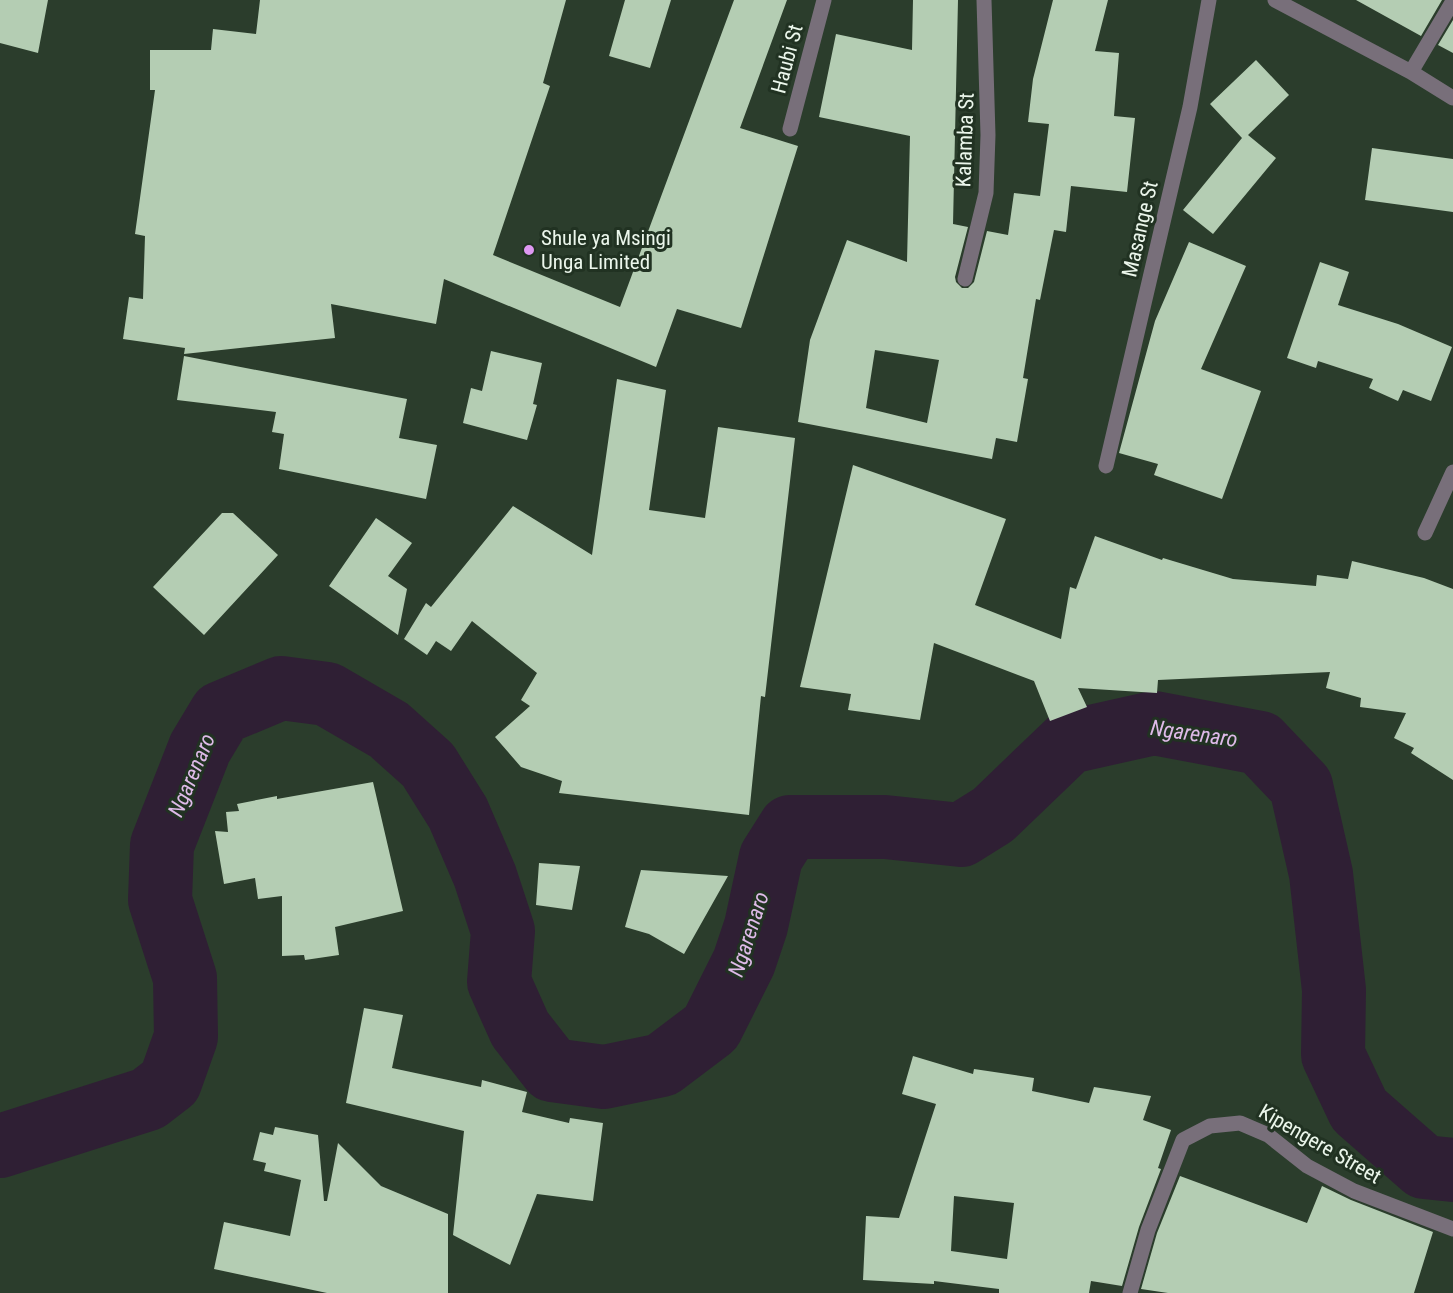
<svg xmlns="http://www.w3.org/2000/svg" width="1453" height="1293" font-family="'Roboto Condensed',sans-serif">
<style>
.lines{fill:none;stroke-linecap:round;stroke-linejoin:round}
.river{stroke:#2f1f34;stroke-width:64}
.building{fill:#b4cdb3;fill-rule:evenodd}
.minor{stroke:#786f7a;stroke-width:15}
.poi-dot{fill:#de98f2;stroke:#213222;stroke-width:2}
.labels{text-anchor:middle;stroke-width:6;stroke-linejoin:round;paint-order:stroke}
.street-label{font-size:21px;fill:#ebf6eb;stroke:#213222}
.poi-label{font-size:21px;fill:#ebf6eb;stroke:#213222;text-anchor:start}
.water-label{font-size:22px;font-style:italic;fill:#debae8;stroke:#213222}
</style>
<rect width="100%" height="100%" fill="#2b3d2c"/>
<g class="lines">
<path class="river" d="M0,1146L148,1099L170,1082L186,1037L185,978L160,900L162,845L200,748L221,713L281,688L327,694L389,730L428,765L458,813L485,876L503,931L499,982L520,1029L552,1070L604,1077L662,1065L711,1028L744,962L756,926L771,857L790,827H885L961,835L993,815L1069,742L1154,723L1260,743L1301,786L1321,874L1334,990L1333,1055L1359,1110L1424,1167L1453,1170"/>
</g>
<path class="building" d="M0,0H48L38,53L0,43Z
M260,0H566L543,83L550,86L493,255L620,307L734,0H787L740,128L798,146L741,328L677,309L656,367L444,279L436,324L331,304L335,338L184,354L185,348L123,339L129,297L143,299L145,236L135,234L155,90H150V50H211L213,29L256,34Z
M625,0H671L650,68L609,56Z
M913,0H958L953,224L968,227L955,277L956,282L962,288H968L974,282L987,231L1008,235L1014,193L1040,196L1049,124L1028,122L1033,79L1053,0H1108L1095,51L1119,53L1114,116L1135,118L1127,192L1071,186L1066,232L1054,230L1040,300L1036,299L1023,378L1028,379L1017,442L996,438L992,459L923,446L925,436L923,446L798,422L810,340L847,240L907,262L910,136L819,117L836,34L912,50ZM875,350L939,360L927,423L866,408Z
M1356,0H1442L1421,36Z
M1453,20V53L1438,45Z
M1256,60L1289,95L1248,135L1276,158L1213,234L1183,210L1242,138L1210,104Z
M1372,148L1453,159V212L1365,200Z
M1189,242L1246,266L1201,369L1261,391L1222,499L1154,475L1158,464L1119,453L1155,321Z
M1320,262L1349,272L1338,305L1398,324L1452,347L1431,401L1403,390L1398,401L1369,388L1373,379L1318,361L1316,368L1287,358Z
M491,351L542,363L533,404L537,405L527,440L463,423L471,388L482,391Z
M184,356L407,399L399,438L437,445L426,499L279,469L284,434L272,432L276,412L177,400Z
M617,379L666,390L649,510L705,518L718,427L795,438L765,697L761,696L749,815L559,793L562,781L521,767L495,737L530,706L521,700L537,673L472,621L451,651L436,641L427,655L404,639L426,603L431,607L513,506L592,555Z
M853,465L1006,519L975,605L1061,639L1070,587L1076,589L1095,536L1162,560L1163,558L1233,579L1316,586L1317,575L1348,579L1352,561L1424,578L1453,589V780L1411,753L1414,748L1394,738L1406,713L1360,707L1361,698L1326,688L1330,672L1158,680L1157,693L1078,688L1087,707L1050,721L1034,681L934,643L920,720L848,710L851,694L800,687Z
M222,513H233L278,555L204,635L153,587Z
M376,518L412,543L388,576L407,589L398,635L329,586Z
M373,782L403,911L335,927L339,955L305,960L304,955L282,956V896L258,899L255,878L224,884L215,831L228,832L226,812L239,811L237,804L277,796V799Z
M539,863L580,866L572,910L536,905Z
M641,870L728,876L684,954L649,934L625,927Z
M364,1008L403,1015L392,1068L481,1087L482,1080L527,1092L522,1112L569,1123L570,1118L603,1123L593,1201L537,1194L510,1265L453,1235L464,1131L346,1103Z
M913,1056L973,1074L974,1069L1034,1078L1032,1091L1089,1103L1094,1087L1151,1096L1143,1120L1171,1130L1158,1168L1161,1169L1139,1227L1122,1286L1091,1281L1089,1293H999V1289L934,1281V1284L863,1280L866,1216L899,1218L936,1104L902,1094ZM954,1196L1014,1203L1007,1259L951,1251Z
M275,1127L318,1135L324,1201H327L338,1143L381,1186L448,1214V1293H327L214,1269L224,1222L290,1236L301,1180L264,1171L266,1163L253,1160L260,1132L273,1135Z
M1180,1176L1307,1223L1322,1186L1351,1200L1433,1232L1414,1293H1168L1141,1289L1157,1233Z"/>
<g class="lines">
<path class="minor" d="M1275,0L1411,72L1453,98
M1411,72L1453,1
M790,129L824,0
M965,279L986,193L988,135L984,0
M1106,466L1190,107L1209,0
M1425,533L1453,472
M1130,1293L1148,1230L1183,1140L1210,1126L1240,1123L1268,1135L1307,1166L1354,1191L1453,1229"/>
</g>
<circle class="poi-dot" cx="529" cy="250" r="6"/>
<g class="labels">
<g class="street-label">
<text transform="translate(787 59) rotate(-75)" y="7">Haubi St</text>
<text transform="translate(965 140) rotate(-88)" y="7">Kalamba St</text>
<text transform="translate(1140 229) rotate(-77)" y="7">Masange St</text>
<text transform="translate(1320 1144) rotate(30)" y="7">Kipengere Street</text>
</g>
<g class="poi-label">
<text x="541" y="245">Shule ya Msingi<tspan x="541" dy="24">Unga Limited</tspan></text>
</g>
<g class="water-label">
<text transform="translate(1194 733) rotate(8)" y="8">Ngarenaro</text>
<text transform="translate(191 775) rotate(-67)" y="8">Ngarenaro</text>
<text transform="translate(748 934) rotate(-72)" y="8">Ngarenaro</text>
</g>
</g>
</svg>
